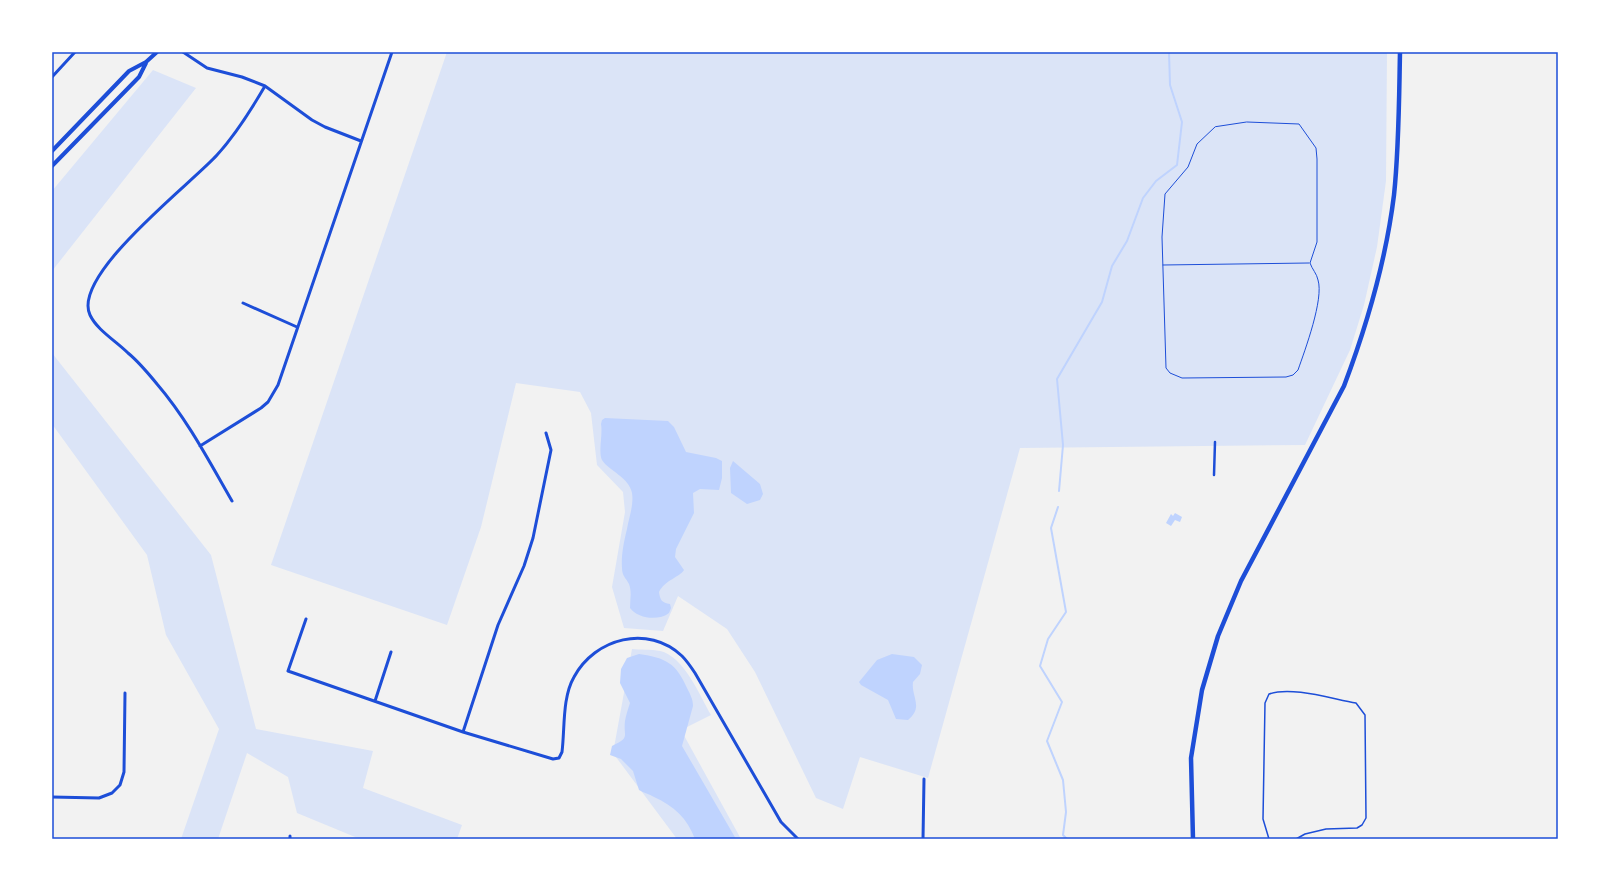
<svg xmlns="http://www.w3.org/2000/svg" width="1610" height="891" font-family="'Noto Sans',sans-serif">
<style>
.green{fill:#dbe4f7}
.water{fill:#bfd3fe}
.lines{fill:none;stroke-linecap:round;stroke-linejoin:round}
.stream{stroke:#bfd3fe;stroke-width:2}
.path{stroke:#1d4ed8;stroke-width:1}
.service{stroke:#1d4ed8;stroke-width:1.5}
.pedestrian{stroke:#1d4ed8;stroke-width:2.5}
.minor{stroke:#1d4ed8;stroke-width:3}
.tertiary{stroke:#1d4ed8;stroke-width:4}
.secondary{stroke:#1d4ed8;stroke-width:4.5}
.neatline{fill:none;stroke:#1d4ed8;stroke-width:1.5}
</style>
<rect width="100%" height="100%" fill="#f2f2f2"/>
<path class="green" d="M447,52H1387L1386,181L1377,247L1364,305L1350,350L1305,445L1020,448L928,778L860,757L843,809L816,798L755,672L727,629L678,596L663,631L624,628L612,587L625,512L623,492L597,465L591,413L580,392L516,383L481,527L447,625L271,565Z
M153,70L196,88L52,271V191Z
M52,353L211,555L256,729L373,751L363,788L462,825L457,839H360L297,813L288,777L247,753L218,839H181L219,729L166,635L147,555L52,424Z
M632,649C640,650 651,649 660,651C684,656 700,696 711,715L681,730L741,839H677L613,753Z"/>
<path class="water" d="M605,418L668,421L674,427L686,452L716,458L722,461V478L719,490L700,489L693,493L694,513L676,549L675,557L684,570C680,577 665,580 659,592C660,600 662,603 670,604L671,608L669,613C659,621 638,619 630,608C630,600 632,592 629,584C626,578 622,576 622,568C621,556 624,541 627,529C629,517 634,505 632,493C629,477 609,471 602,460C598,452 603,434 601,424L602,420Z
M733,461L760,484L763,494L760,500L747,504L731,493L730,468Z
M1175,513L1182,517L1180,522L1175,520L1171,526L1166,523L1171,514L1173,516Z
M639,654C666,658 676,663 687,688C690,694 693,699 693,706L682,746L736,839H695C687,818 674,806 654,797C649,794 644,793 639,790L633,771L621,759L610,755L612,746C631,737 623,737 625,721C626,715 628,709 630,703L620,683L621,669L627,658Z
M892,654L914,657L922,665L920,674L913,682C911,697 924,707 908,720L896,719L888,700L861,685L859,682L877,660Z"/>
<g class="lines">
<path class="stream" d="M1059,491L1063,445L1057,379L1102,302L1112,266L1127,241L1143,198L1156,181L1177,165L1182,122L1170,85L1169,52
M1058,507L1051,528L1066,612L1048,639L1040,666L1062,702L1047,741L1063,780L1066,812L1063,835L1067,839"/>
<path class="path" d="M1247,122L1299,124L1316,148L1317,159V242L1310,263C1312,269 1317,274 1318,280C1324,299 1305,350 1298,370L1293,375L1286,377L1182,378L1170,373L1166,368L1162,237L1165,194L1188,167L1197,144L1215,127Z
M1163,265L1309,263"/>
<path class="service" d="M1269,839L1263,819L1265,703L1269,694C1292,686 1332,699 1356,703L1365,715L1366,818L1362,825L1357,828L1326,829L1305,834L1296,839"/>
<path class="pedestrian" d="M1214,475L1215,442"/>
<path class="minor" d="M183,52L207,68L242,77L265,86L312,120L325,127L361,141
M52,77L75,52
M243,303L297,327
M200,446L261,408L268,402L278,385L392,52
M232,501C209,461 187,419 157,384C148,373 139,362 128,353C116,341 97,330 90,315C71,275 192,183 217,155C236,134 251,110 265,86
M306,619L288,671L463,732L553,759L559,758L562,752C565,728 562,698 574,677C595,638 648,624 682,656C687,661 691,667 695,673L781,822L798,839
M375,701L391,652
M463,732L498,625L524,566L533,538L551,450L546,433
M52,797L99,798L112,793L120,785L124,772L125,693
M290,836V839
M923,839L924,779"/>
<path class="tertiary" d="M52,151L129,71L146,62L157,52
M52,166L139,77L146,63"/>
<path class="secondary" d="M1193,839L1191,758L1202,690L1218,636L1241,581L1344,386C1367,325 1386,260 1394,195C1399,148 1399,100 1400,52"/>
</g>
<rect width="1610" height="891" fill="none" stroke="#ffffff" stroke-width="106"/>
<rect x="53" y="53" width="1504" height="785" class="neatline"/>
</svg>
